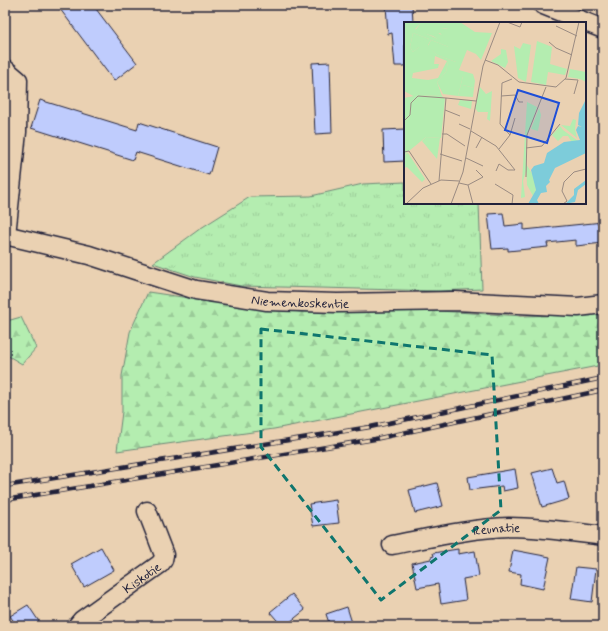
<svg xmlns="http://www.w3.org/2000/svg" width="608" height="631" font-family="Mynerve,sans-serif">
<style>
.grass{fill:url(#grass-tufts);stroke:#6b8876}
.forest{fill:url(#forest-firs);stroke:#6b8876}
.building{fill:#bfccfd;stroke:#22223b}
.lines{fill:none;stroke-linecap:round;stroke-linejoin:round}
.minor-casing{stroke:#22223b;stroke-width:21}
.minor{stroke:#ead1b2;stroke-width:18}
.rail-casing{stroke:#22223b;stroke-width:4.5}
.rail{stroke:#ead1b2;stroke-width:3;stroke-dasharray:9;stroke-linecap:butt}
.marked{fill:none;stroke:#0f766e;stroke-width:3;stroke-dasharray:8 5;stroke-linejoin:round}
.labels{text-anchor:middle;stroke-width:3;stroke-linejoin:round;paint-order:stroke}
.street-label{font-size:13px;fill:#22223b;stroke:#ead1b2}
.inset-road{fill:none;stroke:#9a8b82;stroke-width:1}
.view{fill:#1d4ed8;fill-opacity:0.15;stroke:#1d4ed8;stroke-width:2}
.inset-edge{fill:none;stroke:#22223b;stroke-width:2}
</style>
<defs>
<pattern id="grass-tufts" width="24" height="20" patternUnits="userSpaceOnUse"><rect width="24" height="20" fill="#b4edb0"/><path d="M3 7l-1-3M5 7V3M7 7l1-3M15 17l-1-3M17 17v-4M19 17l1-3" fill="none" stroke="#9acb98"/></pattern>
<pattern id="forest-firs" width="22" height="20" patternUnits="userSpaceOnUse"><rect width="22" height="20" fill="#b4edb0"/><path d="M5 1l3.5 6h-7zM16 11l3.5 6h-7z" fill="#9acb98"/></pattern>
</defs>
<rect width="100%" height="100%" fill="#ead1b2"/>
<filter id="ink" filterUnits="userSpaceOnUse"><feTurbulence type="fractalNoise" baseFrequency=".025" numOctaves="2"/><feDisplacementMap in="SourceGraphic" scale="8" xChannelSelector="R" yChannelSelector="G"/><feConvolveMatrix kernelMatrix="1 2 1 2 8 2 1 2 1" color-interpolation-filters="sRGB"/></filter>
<g filter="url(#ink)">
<path class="grass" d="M405,182V203H479L482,289L439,291L241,286L195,277L153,263L201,228L250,197L311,196L363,184Z"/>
<path class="forest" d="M148,292L243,306L301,312L421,310L523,316L603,314V365L274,429L117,451L122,412V376L130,332Z
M21,317L36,348L22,364L5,354V324L7,321Z"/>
<path class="building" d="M57,5H93L137,63L114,81Z
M386,5H412L413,23H405V66H395L392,33L388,34Z
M330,62L332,133L315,134L312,63Z
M40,100L137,130L139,122L217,147L209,175L136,152L133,160L31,128Z
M405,129V161L384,162L383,130Z
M503,213L505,226L524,224V230L603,222V243L576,246V240L547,243L548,247L508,251V248L492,249L488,214Z
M552,468L557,483L564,481L569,499L542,507L532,473Z
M515,469L518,488L503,491L502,486L470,490L468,477Z
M437,483L443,506L415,513L409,490Z
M336,500L339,523L313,526L309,504Z
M101,547L114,570L84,587L71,564Z
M458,549V554L475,551L479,576L463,579L466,600L441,604L438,584L417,588L412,563L431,559V557L434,556L433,553Z
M513,550L550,557L543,589L520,584L521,574L509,572Z
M576,567L596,569L592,602L571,599Z
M292,594L305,610L285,626H282L270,612Z
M28,605L42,626H17L10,616Z
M347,607L353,626H330L326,614Z"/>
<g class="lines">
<defs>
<g id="minor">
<path d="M543,5L603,29"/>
<path d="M5,69L18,80L17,132L6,235"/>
<path id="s1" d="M5,235L89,255L196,290L267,301L337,303L455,301L578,307L603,304"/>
<path id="s2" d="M392,545C429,538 472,528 509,527C540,527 572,532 603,536"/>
<path id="s3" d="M77,626L82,620L160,564L163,560L164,555L147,511"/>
</g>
</defs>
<use href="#minor" class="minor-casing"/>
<use href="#minor" class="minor"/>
<defs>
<path id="rail" d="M5,486L370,427L603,378
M5,500L375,439L603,390"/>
</defs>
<use href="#rail" class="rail-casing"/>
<use href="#rail" class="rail"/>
</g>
</g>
<path class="marked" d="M261,329L492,355L501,510L381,600L261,447Z"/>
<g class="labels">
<g class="street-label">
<text dy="5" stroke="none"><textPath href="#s1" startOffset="304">Niemenkoskentie</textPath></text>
<text dy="5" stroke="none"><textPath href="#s2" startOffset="106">Reunatie</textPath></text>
<text dy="5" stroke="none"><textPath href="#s3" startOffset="81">Kiskotie</textPath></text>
</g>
</g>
<g transform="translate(404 22)">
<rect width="182" height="182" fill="#ead1b2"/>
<path d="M30,0H56L71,10L88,11L77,38L72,32L63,28L55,48L69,52L71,59L70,66L59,63V54L54,74L39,72L33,60L42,50L44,40H52L33,33L24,24L27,18L45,25L29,14L11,9L16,2L40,14L37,6L45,7L29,3ZM9,11L25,17L9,30L6,25ZM133,19L148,25L146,42L163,47L161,53L144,50L142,63L127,60ZM119,21L127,23L122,60L114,56L110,24L116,27ZM166,47L182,50V60L176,57L164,55ZM56,78L68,79L67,87L54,83ZM135,86L137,93L134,109L127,107Z" fill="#b4edb0"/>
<path d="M0,0H30V3L46,6H37L41,9L40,16L36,11L31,13L19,8L16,2L11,7L46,22L45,25L27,18L24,23L33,33L52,40H44L42,50L33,60L38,74L15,73L11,75L0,69ZM9,11L25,17L13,21L15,25L9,30L6,25ZM31,34L43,39L34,56L24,58L8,56L9,51L34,46L35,42H30ZM97,27L102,28L104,40L101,46L87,39L97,32ZM59,54L61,55L59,63L70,66L69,75L54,74ZM76,65L82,72L88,69L86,99L83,97L84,90H74L71,86ZM123,80L133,85L122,117V149L119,159L121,175L117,176ZM169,97L172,98L171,107L173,116L157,103L166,104ZM156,104L159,108L174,119H167L164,114H159L154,119L148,113ZM22,115L36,116L33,137L18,119ZM4,131L21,157L18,160L3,145L0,146V133ZM122,142L129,153L132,168L129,174L123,163Z" fill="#b4edb0" fill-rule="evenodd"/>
<path d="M15,73L38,74L41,77L37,116L22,115L0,133V76Z" fill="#b4edb0"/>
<path d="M182,77V131L151,146L145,158L146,160L142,164L143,170L137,171L133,178L135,182H124L132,168L127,148L130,144L140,141L143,131L160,120L176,118L172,108L174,104L178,105L174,103L175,91ZM182,158V162L174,168L171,180L161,182L170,173V167Z" fill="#7dccda"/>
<path class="inset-road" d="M103,0L116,5L118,0M152,4L173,14M145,20L152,26L168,33M81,38L94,43L115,60L152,65L162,56L175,0M161,57L174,58L170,72M97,74L111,73L115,80H119M41,88L56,94M0,99L6,93L7,81L14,74L42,76M55,102L66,107M67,109L92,124L111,148M38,112H43L61,124M106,113L111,96M72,126L78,115M122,126L138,124L156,102M95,127L106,113L96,102L98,61L108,57M0,130L5,129L27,162M36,132L58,139M62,136L79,144M92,149L95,142L104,148H111M122,155L123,113L142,65M35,159L42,76L72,79M55,161L64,163L79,155L72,148M91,162L109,173L108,182M64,163L69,182M2,182L19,166L37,158L55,159M47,182L59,150L79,44L96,0M159,182L163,179L158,169L160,160L170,150L182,147"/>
<path class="view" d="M114,68L155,81L143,121L101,108Z"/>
<rect width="182" height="182" class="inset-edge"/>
</g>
<rect width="608" height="631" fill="none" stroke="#ead1b2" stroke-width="20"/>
<rect x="10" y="10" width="588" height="611" fill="none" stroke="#22223b" stroke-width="1.5" filter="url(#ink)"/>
</svg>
